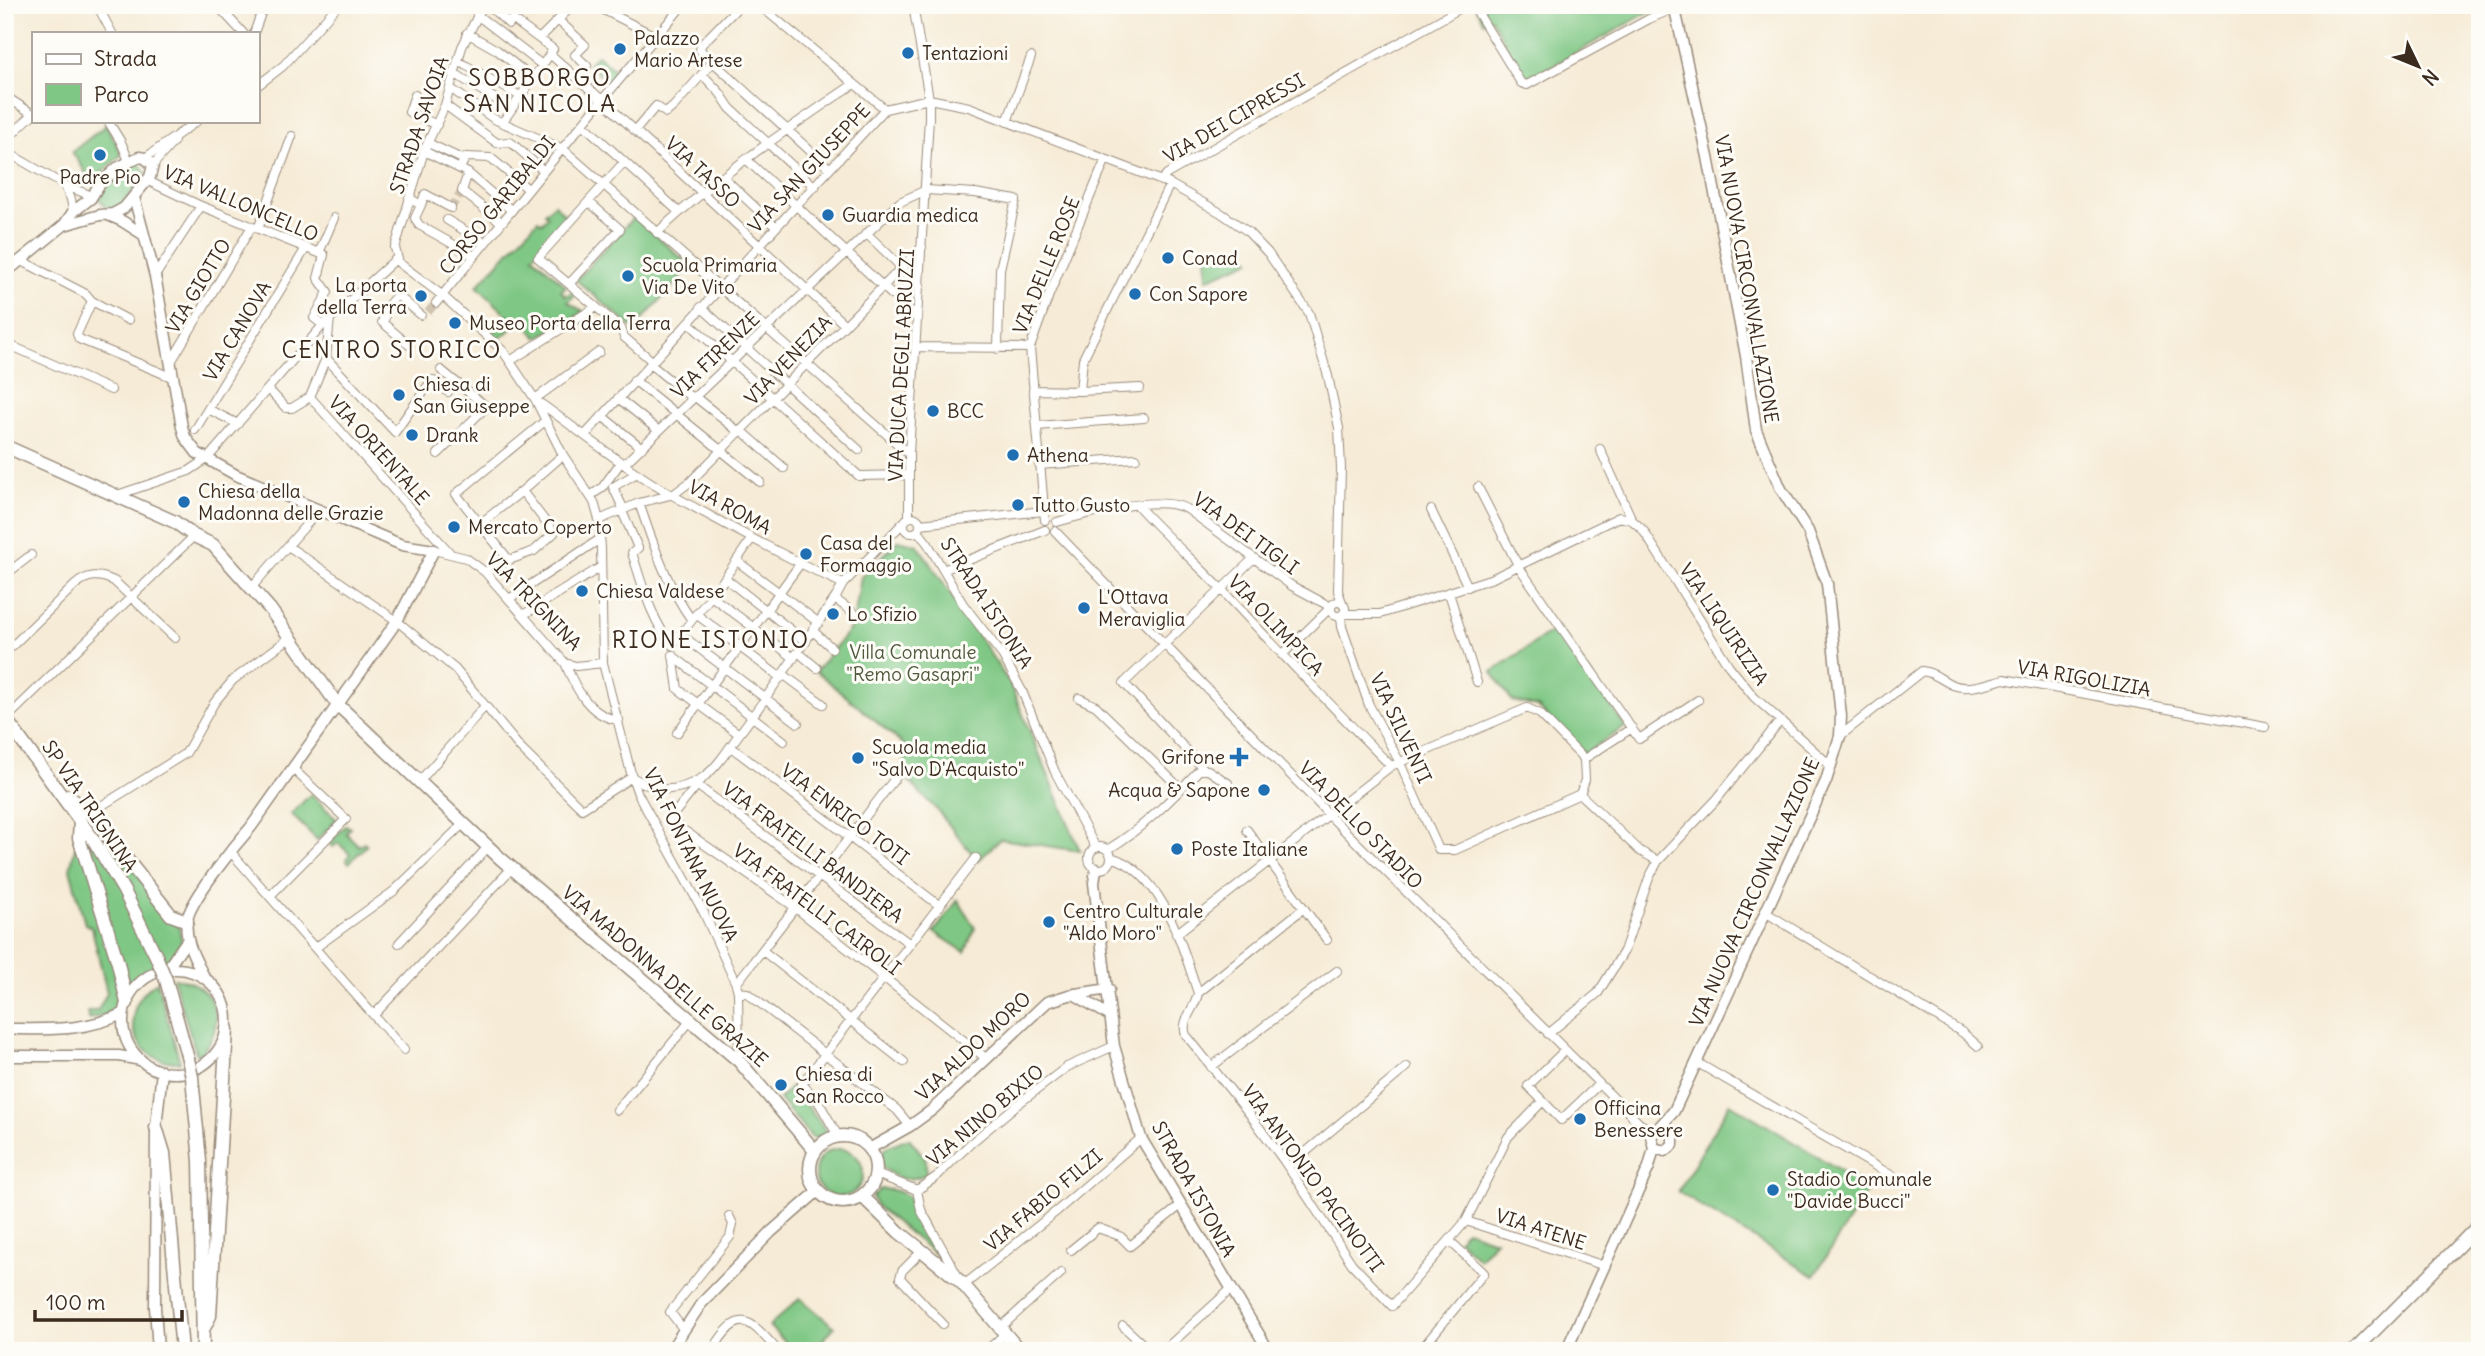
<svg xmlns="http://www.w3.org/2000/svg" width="2485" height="1356" font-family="Delius,sans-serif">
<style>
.green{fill:#7fc784;stroke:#5d7851;stroke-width:2}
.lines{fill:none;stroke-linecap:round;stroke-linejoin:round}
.minor-tunnel{stroke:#d1c4b1;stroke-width:8;stroke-dasharray:8 4;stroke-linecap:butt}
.minor-casing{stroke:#988a7a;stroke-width:10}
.tertiary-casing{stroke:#988a7a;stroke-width:13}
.secondary-casing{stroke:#988a7a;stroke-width:15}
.minor{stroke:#fff;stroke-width:8}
.tertiary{stroke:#fff;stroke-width:10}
.secondary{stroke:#fff;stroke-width:12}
.secondary-bridge-casing{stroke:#988a7a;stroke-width:15;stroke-linecap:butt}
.secondary-bridge{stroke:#fff;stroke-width:12}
.poi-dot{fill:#1f6fb2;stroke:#fdfcf7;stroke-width:2.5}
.labels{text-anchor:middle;stroke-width:6;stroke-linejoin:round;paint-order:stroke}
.poi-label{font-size:19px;fill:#3b2a1e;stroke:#fdfcf7;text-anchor:start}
.street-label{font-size:19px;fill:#3b2a1e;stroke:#fdfcf7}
.park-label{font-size:19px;fill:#4f593d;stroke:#fdfcf7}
.quarter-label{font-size:23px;letter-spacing:2px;fill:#3b2a1e;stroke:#fdfcf7}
</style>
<rect width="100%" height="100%" fill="#fdfcf7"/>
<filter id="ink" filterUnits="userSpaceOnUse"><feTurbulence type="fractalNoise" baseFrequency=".0143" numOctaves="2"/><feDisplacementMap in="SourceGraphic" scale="14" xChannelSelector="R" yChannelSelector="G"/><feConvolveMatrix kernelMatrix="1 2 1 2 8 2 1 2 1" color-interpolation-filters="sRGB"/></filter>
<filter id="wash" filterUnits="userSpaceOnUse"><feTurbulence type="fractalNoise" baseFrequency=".00686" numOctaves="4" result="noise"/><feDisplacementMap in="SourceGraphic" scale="28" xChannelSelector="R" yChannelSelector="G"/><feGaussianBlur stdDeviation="1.57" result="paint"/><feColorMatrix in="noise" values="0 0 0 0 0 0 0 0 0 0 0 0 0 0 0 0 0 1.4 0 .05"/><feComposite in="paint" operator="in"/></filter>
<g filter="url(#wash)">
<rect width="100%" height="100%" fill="#f6ebd6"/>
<path class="green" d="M1475,5H1661L1526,81L1491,18L1484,22Z
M597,55L618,73L609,83L588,64Z
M106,125L122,154L90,184L75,182L86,173L72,152Z
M138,162L147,175L121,205L109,211L96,195L113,177Z
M554,204L568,218L533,256L566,286L561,291L566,296L573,292L576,294L568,302L584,312L537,338L523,319L498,340L492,334L508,316L477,286L538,220L542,223L548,216L545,213Z
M634,217L691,266L634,329L576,280Z
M1241,248L1251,260L1207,279L1206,250Z
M899,540L918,545L1010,684L1080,851L1000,839L978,861L937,810L899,771L911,751L816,671L853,625L861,577Z
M1558,627L1625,727L1584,754L1538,707L1512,701L1492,672Z
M311,794L337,820L317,840L291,814Z
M346,825L350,828L346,833L359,846L364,842L367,845L349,863L346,859L350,854L338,843L333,847L329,843Z
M104,834L179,927L182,942L168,962L152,968L140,978L120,998L118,1005L112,1011L104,1015L89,1019L88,1012L98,1010L107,993L92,928L85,924L70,869L75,848Z
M958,900L975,928L965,952L934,932Z
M173,978C217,982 231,1028 197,1056Z
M157,982L180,1062C131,1064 115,1007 157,982Z
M792,1086L830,1136L812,1138L779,1099Z
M1730,1103L1869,1188L1814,1276L1678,1192Z
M909,1138L926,1159V1174C906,1183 898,1180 881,1166L879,1155L888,1146Z
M815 1173a24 24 0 1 1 48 0a24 24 0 1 1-48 0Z
M880,1189L893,1190L907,1195L939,1257L877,1207L872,1197Z
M1466,1230L1495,1240L1479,1259L1458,1239Z
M800,1298L834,1327L814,1351H794L769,1326Z"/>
</g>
<g filter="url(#ink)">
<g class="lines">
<path class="minor-tunnel" d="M451,208L462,191
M428,312L436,303"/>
<defs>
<path id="minor" d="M97,5L112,33
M217,5L243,33
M483,5L462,47L445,105L424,151L395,248L399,263L443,296L503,351L535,399L563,455L594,502L599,520L601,549L603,663L632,777L638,794L703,911L736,984L738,992L739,1061
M488,5L509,24L512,19L553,49L550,54
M594,5L657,37
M740,5L701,45L700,50L830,169
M759,5L885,109
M1473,5L1521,83L1527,85L1649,19L1675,8
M477,15L542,65
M558,20L585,45L575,55L587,66
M254,33L264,5
M467,33L497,50L532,78
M539,39L573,5
M550,54L602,100L845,325
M458,61L520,96
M454,73L511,109
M702,74L720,93L730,108L815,187
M257,86L283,66L338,5
M450,88L494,119L563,149L909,454
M415,95L409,112L437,125
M5,96L33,114L5,141
M445,105L497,143L510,142L514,145
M885,109L929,99L969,107L1170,184L1221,213L1247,231L1268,253L1309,313L1328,376L1339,428L1341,468L1338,591L1343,605
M108,121L121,142L129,161
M1007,122L1031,57
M502,123L550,54
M583,124L679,212
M635,131L656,106L666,113L674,106L713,62
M428,143L464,160
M514,145L544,171
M5,151L64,185L92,196
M424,151L468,173L511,210
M145,158L197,121
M747,160L918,319
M624,162L538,258L621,328L624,337L652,361
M153,165L174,141
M460,168L466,157L491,158L528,189
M468,173L462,191L501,222
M724,178L776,227
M148,181L201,206L324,255L318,278L328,292L314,318L323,325
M1161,181L1167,174L1466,5
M64,185L71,199L73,212
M409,198L421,205L415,218L419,225L474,256
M421,205L425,194L451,208
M447,220L485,243
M258,229L292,136
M657,233C716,177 786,130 854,84
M866,233L920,285
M319,253L334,218
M20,260L86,294L92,301L77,334L79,339L174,378
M155,276L201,206
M569,284L620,229L589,202
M92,301L128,320
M436,303L602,100L683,5
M701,307L859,450
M330,318L326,358L310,397L451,554
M689,323L859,476L909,475
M5,343L111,390
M409,345L382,322L385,318L380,314L397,295L421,315
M917,347L1030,348
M326,358L395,432L432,380L448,392L455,382
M510,361L596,307
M171,362L252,226
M650,364L692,398
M441,370L488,408
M634,380L760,482
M268,389L286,408H292L310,397
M1033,390L1080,391L1083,359L1170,184
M1080,391L1140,388
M694,396L739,432
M618,398L659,431
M535,399L599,352
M537,401C579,430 619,464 663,490C722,523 782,555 843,584
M208,409L238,424
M602,416L642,448
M1037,426L1144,418
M195,430L306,248
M741,430L784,468
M585,435L885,109
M1600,449L1632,520
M438,454L486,407
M624,464L900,202L926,190L975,193L1016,200L1000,269L998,349
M1039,465L1136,458
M1478,487L1519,567L1639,739L1698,700
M522,491L563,455
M117,495L189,471L207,459L323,325L397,258
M590,496L602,488L621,462
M639,503C653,543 666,584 691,619
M1138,506C1164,535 1194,561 1221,589C1277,649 1333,708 1391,766
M624,510L613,487L637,473
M1431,510L1468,587
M622,511L638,548L632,553C642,583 651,620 672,645
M904 525a8 8 0 1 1 16 0a8 8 0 1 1-16 0Z
M909,518V454L929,118V99L913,5
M599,520L639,503L674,494L690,482L922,247
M1045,520L1030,348L1049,295L1105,161
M1057,522C1088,513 1159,494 1187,509L1292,586L1331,607L1282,655
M481,523L522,491L554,533L534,551L509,560L456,494L545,421
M920,524L1044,511
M918,531L928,544L963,604L1003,656L1022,691L1055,772L1096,848
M1055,531L1338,824L1640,1124L1653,1131
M288,546L397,621L455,669L521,749L582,809L632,777C657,792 675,794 702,778C717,769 732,743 743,729C775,686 805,641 836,597L843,584L905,521
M434,550L466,558L485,572L565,663L576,666L603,663
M737,561L819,623
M943,570L1045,530
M485,572L509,560
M5,575L31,555
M725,578L806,642
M251,588L319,510
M1449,593L1477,682
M711,596L794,658
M509,599L600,539
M835,599L854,613
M1331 609a7 7 0 1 1 14 0a7 7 0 1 1-14 0Z
M696,614L781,678
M1343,614H1380L1493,578L1619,517L1632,520L1643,530L1729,666L1754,697L1831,766
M523,615L601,567
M1341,616L1342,627L1369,705L1399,761L1439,850H1455L1580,794L1585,780L1584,759
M813,631L832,648
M680,634L798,723
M672,645L720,585L752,538
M798,652L817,668
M5,653L75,585C88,574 99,574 114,581L175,638
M673,655L678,689L739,734
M673,656L784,741
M565,663C575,688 590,717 619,720
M783,674L823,704
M1079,698L1096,706L1181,789
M6,719L194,536
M677,733L800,564
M1840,736L1922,671C1937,673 1940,680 1953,685C1968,691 1989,683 2004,679L2265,727
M731,747L940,906
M1584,759L1632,728
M1204,769L1124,683L1254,558
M703,778L669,820L796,908L987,1059
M418,783L485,706
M698,786L910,944
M1580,794L1640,851L1658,861
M90,813L186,753L214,703L233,680L291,637
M1247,830L1327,940
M1089 858a11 11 0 1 1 22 0a11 11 0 1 1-22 0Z
M1107,850C1142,829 1172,799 1199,770H1208L1228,783
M230,851L404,1050
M1111,857C1163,872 1182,947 1198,993C1196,1008 1180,1020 1186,1035L1248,1112L1284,1161L1352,1264L1392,1306L1466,1221L1508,1137L1543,1101L1528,1086L1565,1050
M270,896L346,819L292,768
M1765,912L1963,1033L1978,1046
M1176,934L1391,766L1527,708L1540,714L1584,759
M399,943L488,847
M315,948L394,891L463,824
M763,951L904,1062
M736,984L896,777
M738,992L747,993L897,1110L910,1126
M1198,993L1304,908
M374,1015L512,868
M1548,1034L1598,993L1624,951L1649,878L1658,861L1717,799L1780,721
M1696,1062L1896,1178
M1211,1067L1337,971
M1543,1101L1561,1120L1599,1084
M617,1110L691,1020
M838,1136L818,1101L802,1084L976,858
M1288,1167L1407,1067
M876,1174L917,1190L936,1177L971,1143L1018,1104L1067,1067L1114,1046
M917,1190L921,1210L957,1275
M1466,1221L1605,1266
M1071,1250L1098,1228L1120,1236L1130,1246L1181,1205
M922,1251L902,1271L900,1278L943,1324
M964,1285L1058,1210L1141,1138
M1123,1326L1150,1351
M1000,1328L1061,1273
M684,1330L670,1312L730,1237L733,1224L729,1216
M712,1351C739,1307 748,1317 778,1351
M986,1351L1005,1334
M1163,1351L1231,1289
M1420,1351L1484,1273L1450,1241"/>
<path id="tertiary" d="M134,197L155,276L182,427L185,437L197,453L236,475L402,545L434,550L397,621L251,827C236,844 189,901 187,921C184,941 196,960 204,977
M108,215L122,221L144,235
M5,273L64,225L73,212L91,198L99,185L117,168L139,157L145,158L153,165L150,177L124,208L113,214L100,215L64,225
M1096,869L1094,883L1114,1046L1141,1138L1269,1351
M167,969L188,939
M123 1021a52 52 0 1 1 104 0a52 52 0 1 1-104 0Z
M1074,994L1110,1016
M5,1029C47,1029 86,1032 124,1013
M5,1056H119L141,1060
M1659,1128H1667L1673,1134V1145L1665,1151L1654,1148L1651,1136L1674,1111L1826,781L1840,736L1841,716L1827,584L1808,531L1781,489L1756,430L1746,356L1708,157L1674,5
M869,1149L910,1126L932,1110L1047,1002L1069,995L1109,989
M158,1351L155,1307L156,1127L162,1071
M670,1351L701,1304L771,1232L818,1191
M1566,1351L1649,1167L1654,1148"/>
<path id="secondary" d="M5,446L175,522L194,536L213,545L270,609L337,704L500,858L739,1061L815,1151
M5,718L93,839L124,891L156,956
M68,796L90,813L171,915L187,921
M80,820L79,838L118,963L127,1003
M166,980L188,1059
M192,1077L200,1161L203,1351
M156,1127L164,1153L182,1351
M810 1169a33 33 0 1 1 66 0a33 33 0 1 1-66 0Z
M862,1196L899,1232L961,1282L1020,1351
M203,1330L210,1316L227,1029
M2354,1351L2480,1224"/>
</defs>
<use href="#minor" class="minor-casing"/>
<use href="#tertiary" class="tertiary-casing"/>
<use href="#secondary" class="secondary-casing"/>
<use href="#minor" class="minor"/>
<use href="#tertiary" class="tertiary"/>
<use href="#secondary" class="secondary"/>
<defs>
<path id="secondary-bridge" d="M156,956L166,980
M188,1059L192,1077"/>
</defs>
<use href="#secondary-bridge" class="secondary-bridge-casing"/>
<use href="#secondary-bridge" class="secondary-bridge"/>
</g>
</g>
<g class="poi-dot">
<circle cx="620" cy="49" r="7"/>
<circle cx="908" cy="53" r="7"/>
<circle cx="100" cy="155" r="7"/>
<circle cx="828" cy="215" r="7"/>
<circle cx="1168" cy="258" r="7"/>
<circle cx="628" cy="276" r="7"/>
<circle cx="1135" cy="294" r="7"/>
<circle cx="421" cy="296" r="7"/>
<circle cx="455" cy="323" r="7"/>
<circle cx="399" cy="395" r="7"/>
<circle cx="933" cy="411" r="7"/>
<circle cx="412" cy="435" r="7"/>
<circle cx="1013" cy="455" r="7"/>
<circle cx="184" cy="502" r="7"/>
<circle cx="1018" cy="505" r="7"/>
<circle cx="454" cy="527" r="7"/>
<circle cx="806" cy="554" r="7"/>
<circle cx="582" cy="591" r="7"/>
<circle cx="1084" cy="608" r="7"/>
<circle cx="833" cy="614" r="7"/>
<path d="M1235.5 746.5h7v7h7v7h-7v7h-7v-7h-7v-7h7z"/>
<circle cx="858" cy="758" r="7"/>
<circle cx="1264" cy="790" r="7"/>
<circle cx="1177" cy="849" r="7"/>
<circle cx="1049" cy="922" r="7"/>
<circle cx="781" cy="1085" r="7"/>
<circle cx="1580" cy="1119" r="7"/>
<circle cx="1773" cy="1190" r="7"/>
</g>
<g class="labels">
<g class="poi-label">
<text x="634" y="45">Palazzo<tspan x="634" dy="22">Mario Artese</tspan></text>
<text x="922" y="60">Tentazioni</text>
<text x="100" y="184" text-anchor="middle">Padre Pio</text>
<text x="842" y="222">Guardia medica</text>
<text x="1182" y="265">Conad</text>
<text x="642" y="272">Scuola Primaria<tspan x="642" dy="22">Via De Vito</tspan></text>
<text x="407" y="292" text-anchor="end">La porta<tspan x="407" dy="22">della Terra</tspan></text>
<text x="1149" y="301">Con Sapore</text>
<text x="469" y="330">Museo Porta della Terra</text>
<text x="413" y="391">Chiesa di<tspan x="413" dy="22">San Giuseppe</tspan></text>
<text x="947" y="418">BCC</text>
<text x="426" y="442">Drank</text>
<text x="1027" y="462">Athena</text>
<text x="198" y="498">Chiesa della<tspan x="198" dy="22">Madonna delle Grazie</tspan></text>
<text x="1032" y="512">Tutto Gusto</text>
<text x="468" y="534">Mercato Coperto</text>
<text x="820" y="550">Casa del<tspan x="820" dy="22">Formaggio</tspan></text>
<text x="596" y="598">Chiesa Valdese</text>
<text x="1098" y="604">L'Ottava<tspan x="1098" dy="22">Meraviglia</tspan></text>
<text x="847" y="621">Lo Sfizio</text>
<text x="872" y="754">Scuola media<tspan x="872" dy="22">"Salvo D'Acquisto"</tspan></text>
<text x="1225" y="764" text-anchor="end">Grifone</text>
<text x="1250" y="797" text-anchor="end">Acqua &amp; Sapone</text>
<text x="1191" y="856">Poste Italiane</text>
<text x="1063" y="918">Centro Culturale<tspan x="1063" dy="22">"Aldo Moro"</tspan></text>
<text x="795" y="1081">Chiesa di<tspan x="795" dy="22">San Rocco</tspan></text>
<text x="1594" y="1115">Officina<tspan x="1594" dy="22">Benessere</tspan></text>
<text x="1787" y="1186">Stadio Comunale<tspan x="1787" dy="22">"Davide Bucci"</tspan></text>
</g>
<g class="street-label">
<text transform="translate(1234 118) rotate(-30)" y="7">VIA DEI CIPRESSI</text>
<text transform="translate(419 125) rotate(-71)" y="7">STRADA SAVOIA</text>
<text transform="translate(809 168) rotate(-47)" y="7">VIA SAN GIUSEPPE</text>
<text transform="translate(703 172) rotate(43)" y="7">VIA TASSO</text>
<text transform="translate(241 203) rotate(23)" y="7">VIA VALLONCELLO</text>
<text transform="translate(497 205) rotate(-51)" y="7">CORSO GARIBALDI</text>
<text transform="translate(1046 265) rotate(-68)" y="7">VIA DELLE ROSE</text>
<text transform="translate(1747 279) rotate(80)" y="7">VIA NUOVA CIRCONVALLAZIONE</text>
<text transform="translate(198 286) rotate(-59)" y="7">VIA GIOTTO</text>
<text transform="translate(237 331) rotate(-59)" y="7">VIA CANOVA</text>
<text transform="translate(715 355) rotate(-44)" y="7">VIA FIRENZE</text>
<text transform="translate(788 360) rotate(-46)" y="7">VIA VENEZIA</text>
<text transform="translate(901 365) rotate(-87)" y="7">VIA DUCA DEGLI ABRUZZI</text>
<text transform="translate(379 450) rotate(48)" y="7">VIA ORIENTALE</text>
<text transform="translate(730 507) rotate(29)" y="7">VIA ROMA</text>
<text transform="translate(1246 533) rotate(36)" y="7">VIA DEI TIGLI</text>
<text transform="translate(534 601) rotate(46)" y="7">VIA TRIGNINA</text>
<text transform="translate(987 603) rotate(57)" y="7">STRADA ISTONIA</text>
<text transform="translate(1724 624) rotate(56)" y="7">VIA LIQUIRIZIA</text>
<text transform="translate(1276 625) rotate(47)" y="7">VIA OLIMPICA</text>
<text transform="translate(2084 678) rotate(10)" y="7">VIA RIGOLIZIA</text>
<text transform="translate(1401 728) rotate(65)" y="7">VIA SILVENTI</text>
<text transform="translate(90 806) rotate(56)" y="7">SP VIA TRIGNINA</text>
<text transform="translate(845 814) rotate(37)" y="7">VIA ENRICO TOTI</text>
<text transform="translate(1361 825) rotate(46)" y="7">VIA DELLO STADIO</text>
<text transform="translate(813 852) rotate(37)" y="7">VIA FRATELLI BANDIERA</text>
<text transform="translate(691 855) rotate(64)" y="7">VIA FONTANA NUOVA</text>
<text transform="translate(1754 892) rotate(-66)" y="7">VIA NUOVA CIRCONVALLAZIONE</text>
<text transform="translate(817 909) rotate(37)" y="7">VIA FRATELLI CAIROLI</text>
<text transform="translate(665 976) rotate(41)" y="7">VIA MADONNA DELLE GRAZIE</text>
<text transform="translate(973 1046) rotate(-43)" y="7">VIA ALDO MORO</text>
<text transform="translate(985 1115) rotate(-40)" y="7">VIA NINO BIXIO</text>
<text transform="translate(1313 1178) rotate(54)" y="7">VIA ANTONIO PACINOTTI</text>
<text transform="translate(1194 1189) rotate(61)" y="7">STRADA ISTONIA</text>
<text transform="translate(1043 1200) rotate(-40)" y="7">VIA FABIO FILZI</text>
<text transform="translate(1541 1229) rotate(18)" y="7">VIA ATENE</text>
</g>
<g class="park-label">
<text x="913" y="659">Villa Comunale<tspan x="913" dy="22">"Remo Gasapri"</tspan></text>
</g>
<g class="quarter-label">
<text x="540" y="86">SOBBORGO<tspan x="540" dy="26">SAN NICOLA</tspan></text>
<text x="392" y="358">CENTRO STORICO</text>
<text x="711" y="648">RIONE ISTONIO</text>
</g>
</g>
<rect width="2485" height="1356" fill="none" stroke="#fdfcf7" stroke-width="28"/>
<rect x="32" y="32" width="228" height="91" fill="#fdfcf7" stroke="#afa8a0" stroke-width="2"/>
<rect x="46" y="54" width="35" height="10" fill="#ffffff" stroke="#afa8a0" stroke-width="2"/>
<text x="94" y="66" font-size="21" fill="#3b2a1e">Strada</text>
<rect x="46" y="84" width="35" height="21" fill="#7fc784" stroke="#afa8a0" stroke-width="2"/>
<text x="94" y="102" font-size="21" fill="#3b2a1e">Parco</text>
<g transform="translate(2418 66) rotate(133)" stroke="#fdfcf7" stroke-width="5" paint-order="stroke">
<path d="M0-5L12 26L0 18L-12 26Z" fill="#3b2a1e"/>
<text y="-10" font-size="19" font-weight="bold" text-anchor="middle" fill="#3b2a1e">N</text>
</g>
<path d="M35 1310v10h147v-10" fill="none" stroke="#3b2a1e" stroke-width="3.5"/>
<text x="46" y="1310" font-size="21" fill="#3b2a1e" stroke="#fdfcf7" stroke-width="5" paint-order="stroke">100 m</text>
</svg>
